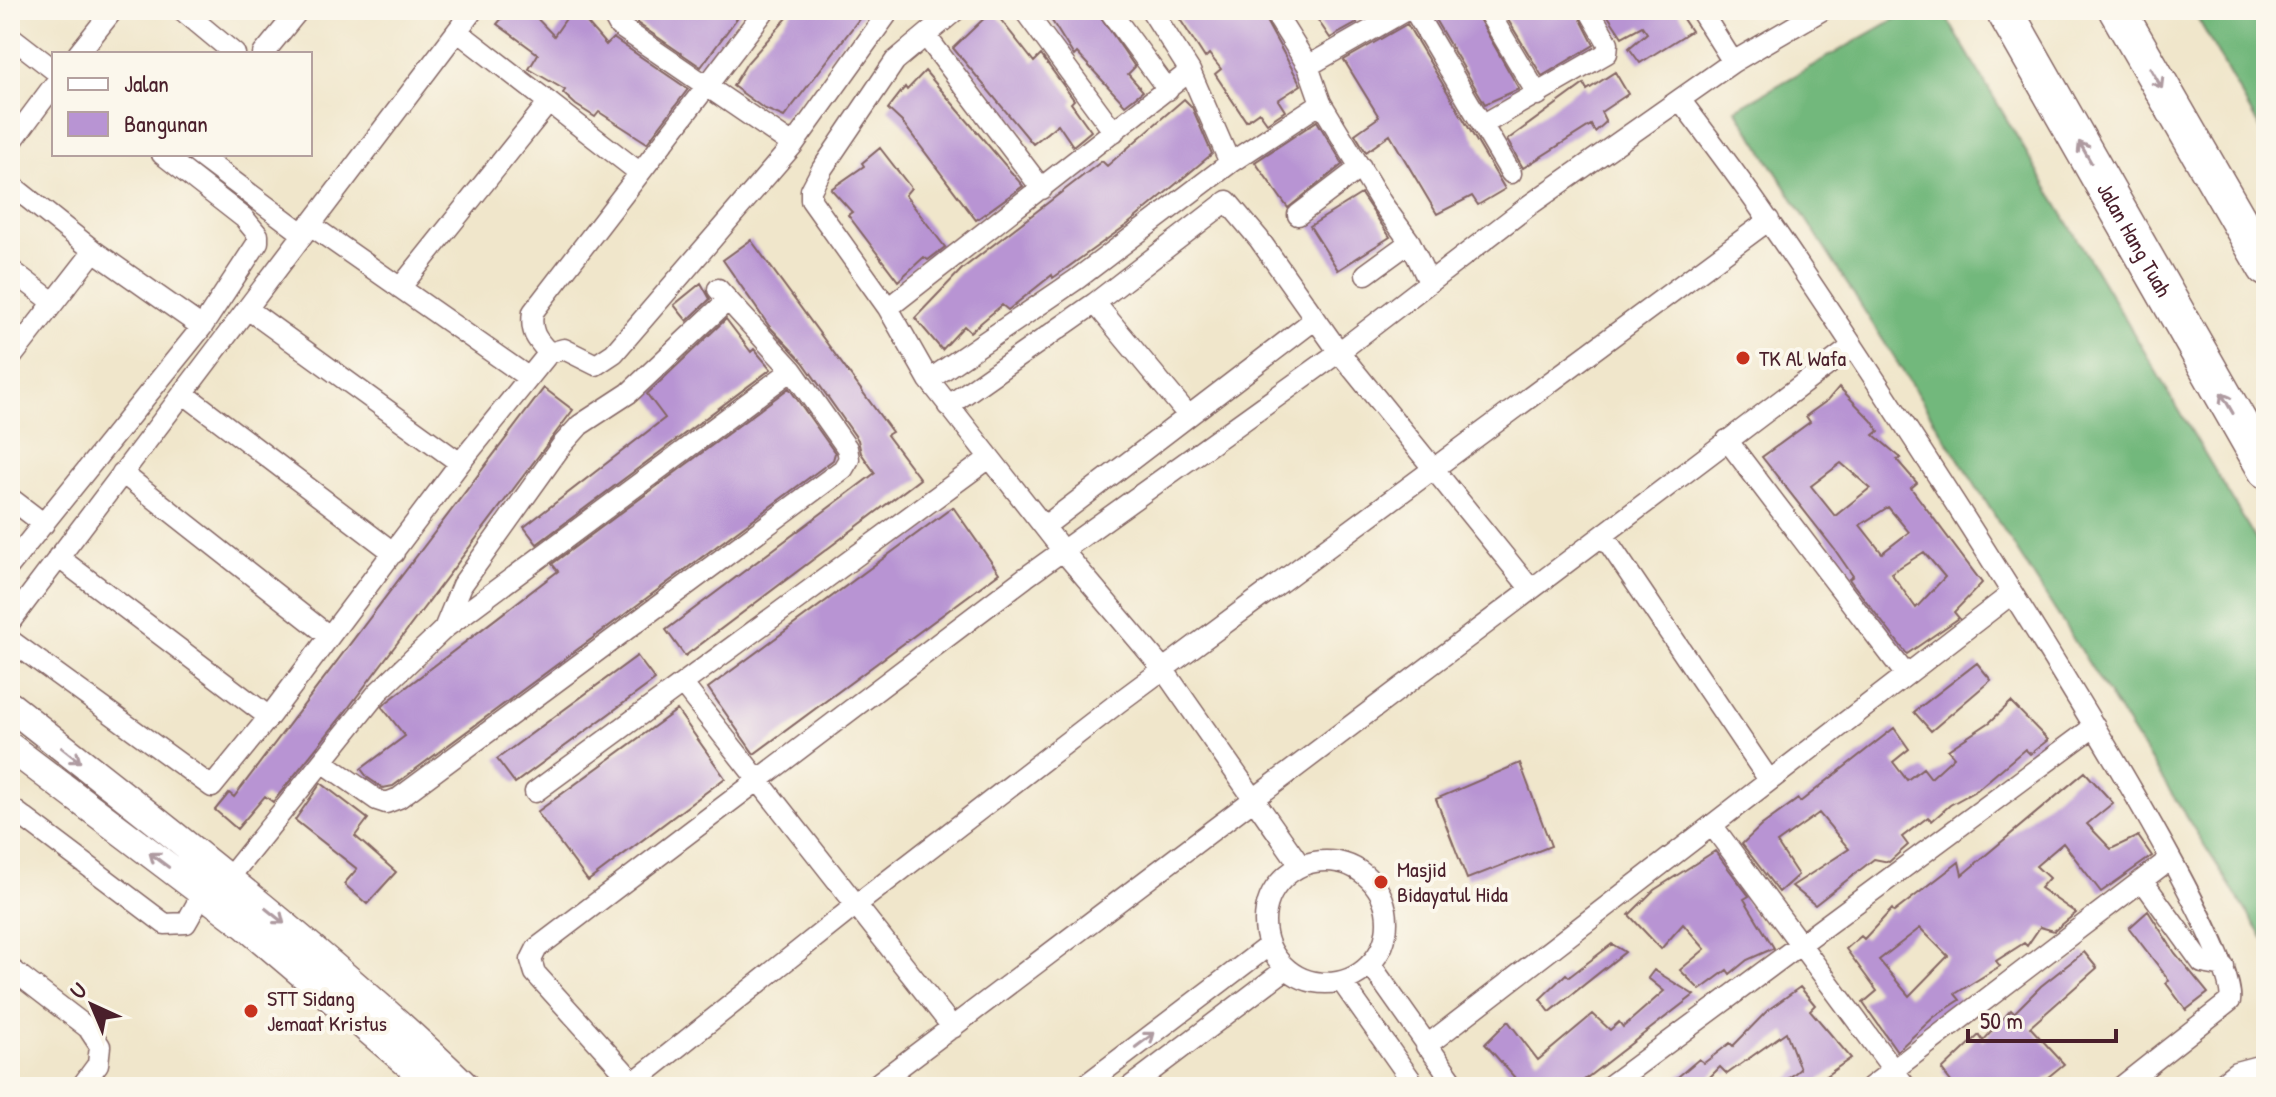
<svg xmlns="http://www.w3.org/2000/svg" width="2276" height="1097" font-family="'Patrick Hand',sans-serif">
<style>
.forest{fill:#72b87c;stroke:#5e6c54;stroke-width:2}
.building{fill:#b894d3;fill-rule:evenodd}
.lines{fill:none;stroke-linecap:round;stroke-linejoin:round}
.street-casing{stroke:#846563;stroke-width:23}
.secondary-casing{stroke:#846563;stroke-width:31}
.highway-casing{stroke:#846563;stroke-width:39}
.street{stroke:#fff;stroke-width:20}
.secondary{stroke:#fff;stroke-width:28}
.highway{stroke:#fff;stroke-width:36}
.oneway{stroke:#ae9aa0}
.poi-dot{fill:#c8321e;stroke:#fbf7ec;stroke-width:3}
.labels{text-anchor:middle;stroke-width:8;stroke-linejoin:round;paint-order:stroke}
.street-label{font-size:22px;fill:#4a1f2b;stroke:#fbf7ec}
.poi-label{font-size:22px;fill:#4a1f2b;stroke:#fbf7ec;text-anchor:start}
</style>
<rect width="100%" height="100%" fill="#fbf7ec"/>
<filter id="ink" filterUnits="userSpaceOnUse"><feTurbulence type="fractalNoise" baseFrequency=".0125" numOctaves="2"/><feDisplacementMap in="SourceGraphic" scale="16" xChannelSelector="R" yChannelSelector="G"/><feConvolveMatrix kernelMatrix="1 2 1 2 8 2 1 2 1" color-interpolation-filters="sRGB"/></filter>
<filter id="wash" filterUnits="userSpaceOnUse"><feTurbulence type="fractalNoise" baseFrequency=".006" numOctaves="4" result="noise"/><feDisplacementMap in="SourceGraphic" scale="32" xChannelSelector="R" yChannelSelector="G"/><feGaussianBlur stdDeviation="1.8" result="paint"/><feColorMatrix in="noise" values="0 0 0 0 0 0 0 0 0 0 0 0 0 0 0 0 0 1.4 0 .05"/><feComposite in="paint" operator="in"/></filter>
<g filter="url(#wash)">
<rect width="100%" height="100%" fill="#f0e6cb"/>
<path class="forest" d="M1911,10H1942L2266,557V942L1736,109Z
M2193,10H2266V139Z"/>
<g id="blocks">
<path class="building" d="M509,10H529L554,36L572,10H576L606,45L613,38L688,89L647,143L599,112L595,117L576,105L563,93L565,90L529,69L538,54L497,24Z
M647,10H743L701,67L637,23Z
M794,10H866L784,117L763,108L733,86L747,63Z
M993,10L1034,62L1041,55L1074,100L1071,103L1091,131L1073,146L1058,124L1033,144L953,48Z
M1045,10H1096L1135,67L1128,74L1143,91L1125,105L1077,53L1074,56Z
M1174,10H1260L1301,85L1278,100L1285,111L1267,123L1259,112L1246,121L1215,74L1221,69L1209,54L1205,58Z
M1311,10H1350L1357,23L1330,38Z
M1474,10L1519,89L1485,104L1430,11Z
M1502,10H1576L1594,45L1542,76Z
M1604,10H1677L1691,31L1640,63L1629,48L1647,33L1642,26L1622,37Z
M1407,24L1505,189L1478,205L1472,196L1437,214L1390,135L1366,152L1355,134L1379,117L1344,60Z
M925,71L1023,186L976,220L903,123L888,109L905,87L907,90Z
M1615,72L1628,94L1601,112L1606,122L1595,132L1591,125L1523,168L1507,140L1584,84L1587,90Z
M1184,99L1192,107L1212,154L1128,224L1053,278L1052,275L1008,310L1002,305L970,332L964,326L942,350L915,318L962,269L1102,161L1107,166Z
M1317,121L1343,164L1288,208L1255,162Z
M880,148L911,188L905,195L945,247L928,260L924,257L898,281L848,215L852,212L831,189L864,166L862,163Z
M1361,194L1390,237L1338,270L1310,226Z
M751,240L892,432L887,435L920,479L685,656L666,630L875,473L861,453L858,440L803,362L769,326L723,260Z
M701,283L710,299L687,321L674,305Z
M726,319L751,352L754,349L771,369L537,544L524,527L665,418L647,394Z
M1839,387L1871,420L1879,431L1874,435L1901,458L1897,460L1917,483L1911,488L1982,583L1954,612L1959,618L1907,654L1849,579L1853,576L1835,550L1762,457L1810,422L1806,416L1828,400ZM1841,463L1870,488L1835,516L1811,486ZM1888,507L1909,532L1882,553L1860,525ZM1924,552L1945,577L1916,608L1891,573Z
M544,388L573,410L346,711L273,802L265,796L237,829L215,810L229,793L234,797Z
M789,388L835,453L833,460L393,786L383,788L368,778L361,769L405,736L382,707L387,702L558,571L552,564Z
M953,507L999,573L754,754L708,688Z
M637,656L655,680L515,783L497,759Z
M1977,663L1991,680L1931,731L1914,712Z
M2011,702L2048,740L2030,754L2025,749L1977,790L1950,805L1932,821L1928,817L1902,837L1908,845L1889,862L1874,859L1815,905L1792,886L1849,849L1819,813L1777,843L1798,875L1779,892L1742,844L1762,825L1798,799L1800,802L1894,728L1909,749L1893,762L1907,780L1923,768L1931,778L1954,757L1948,750L1990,722Z
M677,710L725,778L588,881L537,812Z
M1520,763L1551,846L1467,879L1436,799Z
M2085,772L2113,803L2087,824L2111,849L2138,836L2152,856L2101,892L2063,843L2036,866L2049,878L2040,888L2076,913L2054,931L2040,927L2027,946L2024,943L1996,961L2000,966L1955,994L1960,1000L1934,1017L1897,1051L1863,1003L1877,991L1846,949L1861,936L1864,939L1892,909L1894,912L1959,862L1962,875ZM1920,928L1948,956L1909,996L1879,960Z
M321,783L368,819L355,836L396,872L367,904L344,884L357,869L295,820Z
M1715,851L1749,896L1744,899L1774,948L1747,960L1730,974L1727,970L1700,990L1680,970L1705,949L1683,924L1661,949L1629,915L1654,890Z
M2148,911L2175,953L2208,993L2186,1010L2166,983L2169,980L2129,928Z
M1612,944L1625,952L1550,1012L1540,999L1566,974L1569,977Z
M2084,952L2097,968L2030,1027L2064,1064L2036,1087H1955L1942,1070L1979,1035L1983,1041L2011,1010L2014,1013L2041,986Z
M1654,970L1694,995L1575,1087H1523L1485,1044L1508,1021L1538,1060L1593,1014L1610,1030L1619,1022L1623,1027L1664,991L1648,978Z
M1800,987L1815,1005L1810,1010L1851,1058L1810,1087H1778L1800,1069L1786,1032L1727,1074L1720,1067L1700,1087H1666L1699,1059L1704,1063L1730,1043L1733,1046L1768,1010Z"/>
</g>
</g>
<g filter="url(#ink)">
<use href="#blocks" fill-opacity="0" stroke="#846563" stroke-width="2"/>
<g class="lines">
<defs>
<path id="street" d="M182,10L235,54
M610,10L619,26L793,145
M956,10L895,61L822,169L811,190V200L888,308L929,380L1063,551L1163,669L1300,865
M1024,10L1114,132
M1109,10L1168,90
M1273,10L1308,66L1321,103L1381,202L1410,242L1429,282
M1414,10L1511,173
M1487,10L1538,95
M1700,10L1733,62
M457,31L640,173L765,10
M10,36L54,70
M926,36L1042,189
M78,54L113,10
M263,54L299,10
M1308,66L1406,10
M1190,71L1230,163
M1681,101C1711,141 1742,181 1770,223C1835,316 2245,933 2230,1001L2121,1087
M1482,125L1607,53L1608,43L1589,10
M10,144L54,85
M197,154L302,233
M10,184L94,251L202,327
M1298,215L1361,167
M309,224L529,378
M10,269L53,302
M1366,274L1410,242
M400,288L549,102
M1095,303L1227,201L1259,239L1339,352L1530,588
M888,308L1190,71L1151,10
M249,310L460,463
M549,353C536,339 530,332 533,312L640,173
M10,359L94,251
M929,380L1077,279L1230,163L1321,103
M183,393L394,553
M948,406L1095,303L1188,415
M1727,440L1906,675
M122,473L329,636
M10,498L44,524
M1045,526L1314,320
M1604,536L1769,780
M58,557L269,717L460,463L549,353L564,349L596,365L614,353L793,145L890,10
M10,565L202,327L258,242V235L244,218L162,154
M10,622L473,10
M445,628L792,370
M10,640L212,787L269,717
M684,686L953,1028
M323,762L377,800L386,803L399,798L843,469L849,459L847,448L792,370L718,289
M535,792L988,459
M10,807L165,924L186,923L203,893
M1712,825L1906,1087
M1265 922a61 61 0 1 1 122 0a61 61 0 1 1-122 0Z
M228,879L378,692L444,629L462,585L562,445L580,425L629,393L728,300
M2142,880L2202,963L2224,967
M1370,964L1457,1087
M10,968L88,1028L100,1046L98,1064L81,1087
M1342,982L1416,1087
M1426,1046L2010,595
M634,1082L856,905L1119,702L1769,220
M638,1087L535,973L531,960L537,948L1026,577L1339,352L1531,204L1733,62L1822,10
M873,1087L1853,346
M1083,1087L1268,946
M1130,1087L1286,969
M1608,1087L2095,726
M1871,1087L2170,859
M2217,1087L2236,1072L2266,1064"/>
<path id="secondary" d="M10,706C166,829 323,949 466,1087
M10,747L245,925L436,1087"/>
<g id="highway">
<path id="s1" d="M2004,10L2266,470"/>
<path d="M2117,10L2266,268"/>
</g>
</defs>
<use href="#street" class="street-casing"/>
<use href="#secondary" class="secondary-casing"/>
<use href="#highway" class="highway-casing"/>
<use href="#street" class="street"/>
<use href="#secondary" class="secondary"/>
<use href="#highway" class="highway"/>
</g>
<defs><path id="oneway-shaft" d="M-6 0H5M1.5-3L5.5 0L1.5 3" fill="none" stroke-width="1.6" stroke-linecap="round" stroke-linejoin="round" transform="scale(2)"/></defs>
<g class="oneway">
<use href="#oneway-shaft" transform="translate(2156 78) rotate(60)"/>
<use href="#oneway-shaft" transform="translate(2085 152) rotate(-120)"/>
<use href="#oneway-shaft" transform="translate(2227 403) rotate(-120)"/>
<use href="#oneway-shaft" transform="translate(71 755) rotate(38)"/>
<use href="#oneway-shaft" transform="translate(159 860) rotate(-143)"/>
<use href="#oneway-shaft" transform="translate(275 916) rotate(39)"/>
<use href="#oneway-shaft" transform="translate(1145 1040) rotate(-37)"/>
</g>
</g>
<g class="poi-dot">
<circle cx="1743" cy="358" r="8"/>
<circle cx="1381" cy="882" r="8"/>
<circle cx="251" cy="1011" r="8"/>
</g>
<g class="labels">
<g class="street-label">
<text dy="8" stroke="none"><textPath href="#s1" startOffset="264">Jalan Hang Tuah</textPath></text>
</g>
<g class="poi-label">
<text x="1759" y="366">TK Al Wafa</text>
<text x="1397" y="877">Masjid<tspan x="1397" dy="25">Bidayatul Hida</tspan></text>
<text x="267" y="1006">STT Sidang<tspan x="267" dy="25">Jemaat Kristus</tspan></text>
</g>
</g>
<rect width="2276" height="1097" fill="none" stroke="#fbf7ec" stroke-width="40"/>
<rect x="52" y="52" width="260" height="104" fill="#fbf7ec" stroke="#b4a19f" stroke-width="2"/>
<rect x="68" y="78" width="40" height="12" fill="#ffffff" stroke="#b4a19f" stroke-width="2"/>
<text x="124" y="92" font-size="24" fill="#4a1f2b">Jalan</text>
<rect x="68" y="112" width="40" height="24" fill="#b894d3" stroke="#b4a19f" stroke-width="2"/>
<text x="124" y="132" font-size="24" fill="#4a1f2b">Bangunan</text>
<g transform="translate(92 1005) rotate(316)" stroke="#fbf7ec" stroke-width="6" paint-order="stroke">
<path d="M0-6L14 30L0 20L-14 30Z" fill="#4a1f2b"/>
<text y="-12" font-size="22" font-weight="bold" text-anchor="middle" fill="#4a1f2b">U</text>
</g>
<path d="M1968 1029v12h148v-12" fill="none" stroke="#4a1f2b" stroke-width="4"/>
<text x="1980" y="1029" font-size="24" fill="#4a1f2b" stroke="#fbf7ec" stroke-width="6" paint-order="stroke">50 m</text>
</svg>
